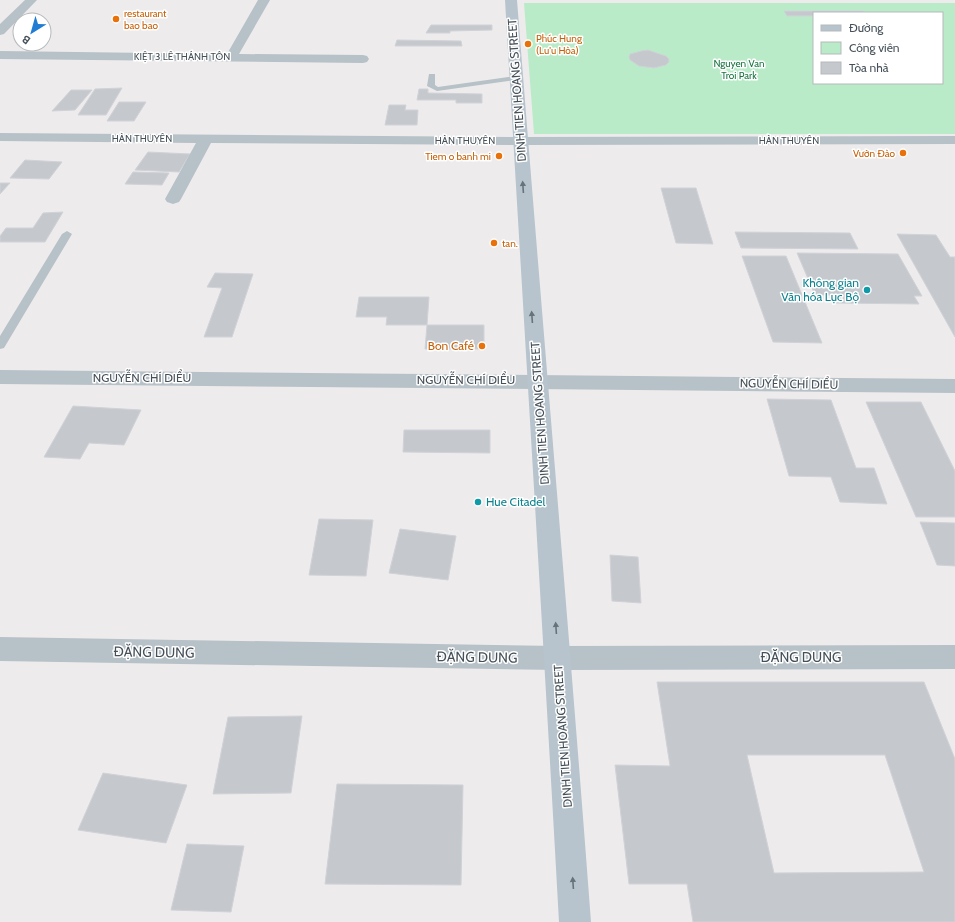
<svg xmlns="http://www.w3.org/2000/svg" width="955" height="922" font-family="Cabin,sans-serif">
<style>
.green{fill:#baebc9;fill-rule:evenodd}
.building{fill:#c5c9ce;stroke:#d0d2d7;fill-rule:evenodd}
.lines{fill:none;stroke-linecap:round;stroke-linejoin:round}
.lane{fill:#b7c1c8;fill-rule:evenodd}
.street{fill:#b7c1c8;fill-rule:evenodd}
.secondary{fill:#b7c4cd;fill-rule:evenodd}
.oneway{fill:#67737b}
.food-dot{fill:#e8710a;stroke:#fff;stroke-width:1.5}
.culture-dot{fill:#0f9aa8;stroke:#fff;stroke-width:1.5}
.labels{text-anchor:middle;stroke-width:3;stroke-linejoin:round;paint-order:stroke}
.far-food-label{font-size:10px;fill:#c56008;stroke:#fff;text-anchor:start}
.far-street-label{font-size:10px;fill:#455058;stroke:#fff}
.far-park-label{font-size:10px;fill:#1a7440;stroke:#fff}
.street-label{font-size:12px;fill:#455058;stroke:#fff}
.culture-label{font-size:12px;fill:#0d838f;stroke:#fff;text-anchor:end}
.food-label{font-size:12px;fill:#c56008;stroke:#fff;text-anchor:end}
.near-street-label{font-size:14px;fill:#455058;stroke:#fff}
</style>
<rect width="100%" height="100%" fill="#eeebec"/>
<path class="green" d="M524,3H955V134H534ZM814,13H942V83H814Z"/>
<path class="building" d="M784,11H863L864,13H814V16H787Z
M431,25H492V30L450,31V33H426Z
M397,40L461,41L462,46H395Z
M648,50L666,56L669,59V62L666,65L654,68L639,66L630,60L629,57L630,54L641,51Z
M122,88L106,115H78L95,89Z
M419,89H428V93L482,94V103H456V100H417Z
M71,90H92L75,110L52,111Z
M119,102H146L134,121H107Z
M389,105H406L405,110H418L417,125H385Z
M148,152L190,154L179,172L135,170Z
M25,160L62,162L49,179L10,178Z
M133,172L169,173L162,185L125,184Z
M0,183H10L0,194Z
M661,188H696L713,244L676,243Z
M63,212L45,242H0V236L6,228H33L43,213Z
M735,232L850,233L858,249L741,248Z
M897,234L936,235L950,257H955V337Z
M797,253L898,254L922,296H914L919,304L836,303L832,295H815Z
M742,256H786L822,343L773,342Z
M215,273L253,274L232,337H204L222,288L207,287Z
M359,297H429L427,325H386L387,317H356Z
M427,325H484V349H425Z
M767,399L831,400L856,468H874L887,504L840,502L831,477L789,476Z
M866,402H921L955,471V517H916Z
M73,406L141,410L124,445L89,443L80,459L44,457Z
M404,430H490V453L403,452Z
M319,519L373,520L366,576L309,575Z
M920,522L955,523V566L937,565Z
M400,529L456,536L448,580L389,573Z
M610,555L638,557L641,603L612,601Z
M657,682H924L955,759V922H693L687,884H629L615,765L670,766ZM747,755H885L924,872L774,873Z
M302,716L291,793L213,794L228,717Z
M103,773L187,785L166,843L78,830Z
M337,784L463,785L461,885L325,884Z
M187,844L244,846L231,912L171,910Z"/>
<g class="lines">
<path class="lane" d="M429,74H435V85L438,87L516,76L520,78L516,80L437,91L427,86Z
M67,231L72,234L4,348L0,349V336L62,234Z"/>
<path class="street" d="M25,0H37L4,34L0,35V24Z
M258,0H270L239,54L363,55L367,56L369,59L367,62L363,63L0,59V51L227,54Z
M0,133L520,137L955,136V144L520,145L211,143L181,199L179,202L173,204L167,202L165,199L196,143L0,141Z
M0,370L955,379V393L0,384Z
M0,637L558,646L955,645V669L558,670L0,661Z"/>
<path class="secondary" d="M505,0H517C541,307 568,615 591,922H559C542,615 523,307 505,0Z"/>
</g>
<defs><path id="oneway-solid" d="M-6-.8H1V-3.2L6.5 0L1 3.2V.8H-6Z"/></defs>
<g class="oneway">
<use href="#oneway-solid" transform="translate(523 187) rotate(-94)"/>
<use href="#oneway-solid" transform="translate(532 317) rotate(-94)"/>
<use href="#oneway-solid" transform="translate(556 628) rotate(-94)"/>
<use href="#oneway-solid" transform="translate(573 883) rotate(-94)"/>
</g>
<g class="food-dot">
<circle cx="116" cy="19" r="4"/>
<circle cx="528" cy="44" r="4"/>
<circle cx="903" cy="153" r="4"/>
<circle cx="499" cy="156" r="4"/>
<circle cx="494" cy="243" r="4"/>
<circle cx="482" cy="346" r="4"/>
</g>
<g class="culture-dot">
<circle cx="867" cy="290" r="4"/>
<circle cx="478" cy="502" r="4"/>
</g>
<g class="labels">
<g class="far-food-label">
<text x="124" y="17">restaurant<tspan x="124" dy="12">bao bao</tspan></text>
<text x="536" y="42">Phúc Hung<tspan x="536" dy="12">(Lu'u Hòa)</tspan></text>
<text x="895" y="157" text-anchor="end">Vườn Đào</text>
<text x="491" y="160" text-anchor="end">Tiem o banh mi</text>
<text x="502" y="247">tan.</text>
</g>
<g class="far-street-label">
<text x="182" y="60">KIỆT 3 LÊ THÁNH TÔN</text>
<text x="142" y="142">HÀN THUYÊN</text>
<text x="465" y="144">HÀN THUYÊN</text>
<text x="789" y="144">HÀN THUYÊN</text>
</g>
<g class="far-park-label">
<text x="739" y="67">Nguyen Van<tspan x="739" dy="12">Troi Park</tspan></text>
</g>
<g class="street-label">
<text transform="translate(517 90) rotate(-94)" y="4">DINH TIEN HOANG STREET</text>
<text x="142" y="382">NGUYỄN CHÍ DIỂU</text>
<text x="466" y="384">NGUYỄN CHÍ DIỂU</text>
<text transform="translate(789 384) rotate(1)" y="4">NGUYỄN CHÍ DIỂU</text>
<text transform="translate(540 413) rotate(-94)" y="4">DINH TIEN HOANG STREET</text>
<text transform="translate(563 736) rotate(-94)" y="4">DINH TIEN HOANG STREET</text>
</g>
<g class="culture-label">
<text x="859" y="287">Không gian<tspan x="859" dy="14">Văn hóa Lục Bộ</tspan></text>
<text x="486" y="506" text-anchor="start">Hue Citadel</text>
</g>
<g class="food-label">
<text x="474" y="350">Bon Café</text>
</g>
<g class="near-street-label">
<text transform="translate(154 652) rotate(1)" y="5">ĐẶNG DUNG</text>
<text transform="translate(477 657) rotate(1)" y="5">ĐẶNG DUNG</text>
<text x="801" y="662">ĐẶNG DUNG</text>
</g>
</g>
<rect x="813" y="12" width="130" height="72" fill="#ffffff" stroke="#b5b9bc"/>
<rect x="821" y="25" width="20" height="6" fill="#b7c4cd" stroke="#b5b9bc"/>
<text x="849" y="32" font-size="12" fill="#455058">Đường</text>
<rect x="821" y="42" width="20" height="12" fill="#baebc9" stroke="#b5b9bc"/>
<text x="849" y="52" font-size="12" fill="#455058">Công viên</text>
<rect x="821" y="62" width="20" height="12" fill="#c5c9ce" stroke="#b5b9bc"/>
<text x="849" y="72" font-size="12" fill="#455058">Tòa nhà</text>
<g transform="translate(32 32) rotate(217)"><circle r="19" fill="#ffffff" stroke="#b5b9bc"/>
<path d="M0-3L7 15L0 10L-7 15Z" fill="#217dd3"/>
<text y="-6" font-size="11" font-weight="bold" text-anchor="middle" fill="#455058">B</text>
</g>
</svg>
